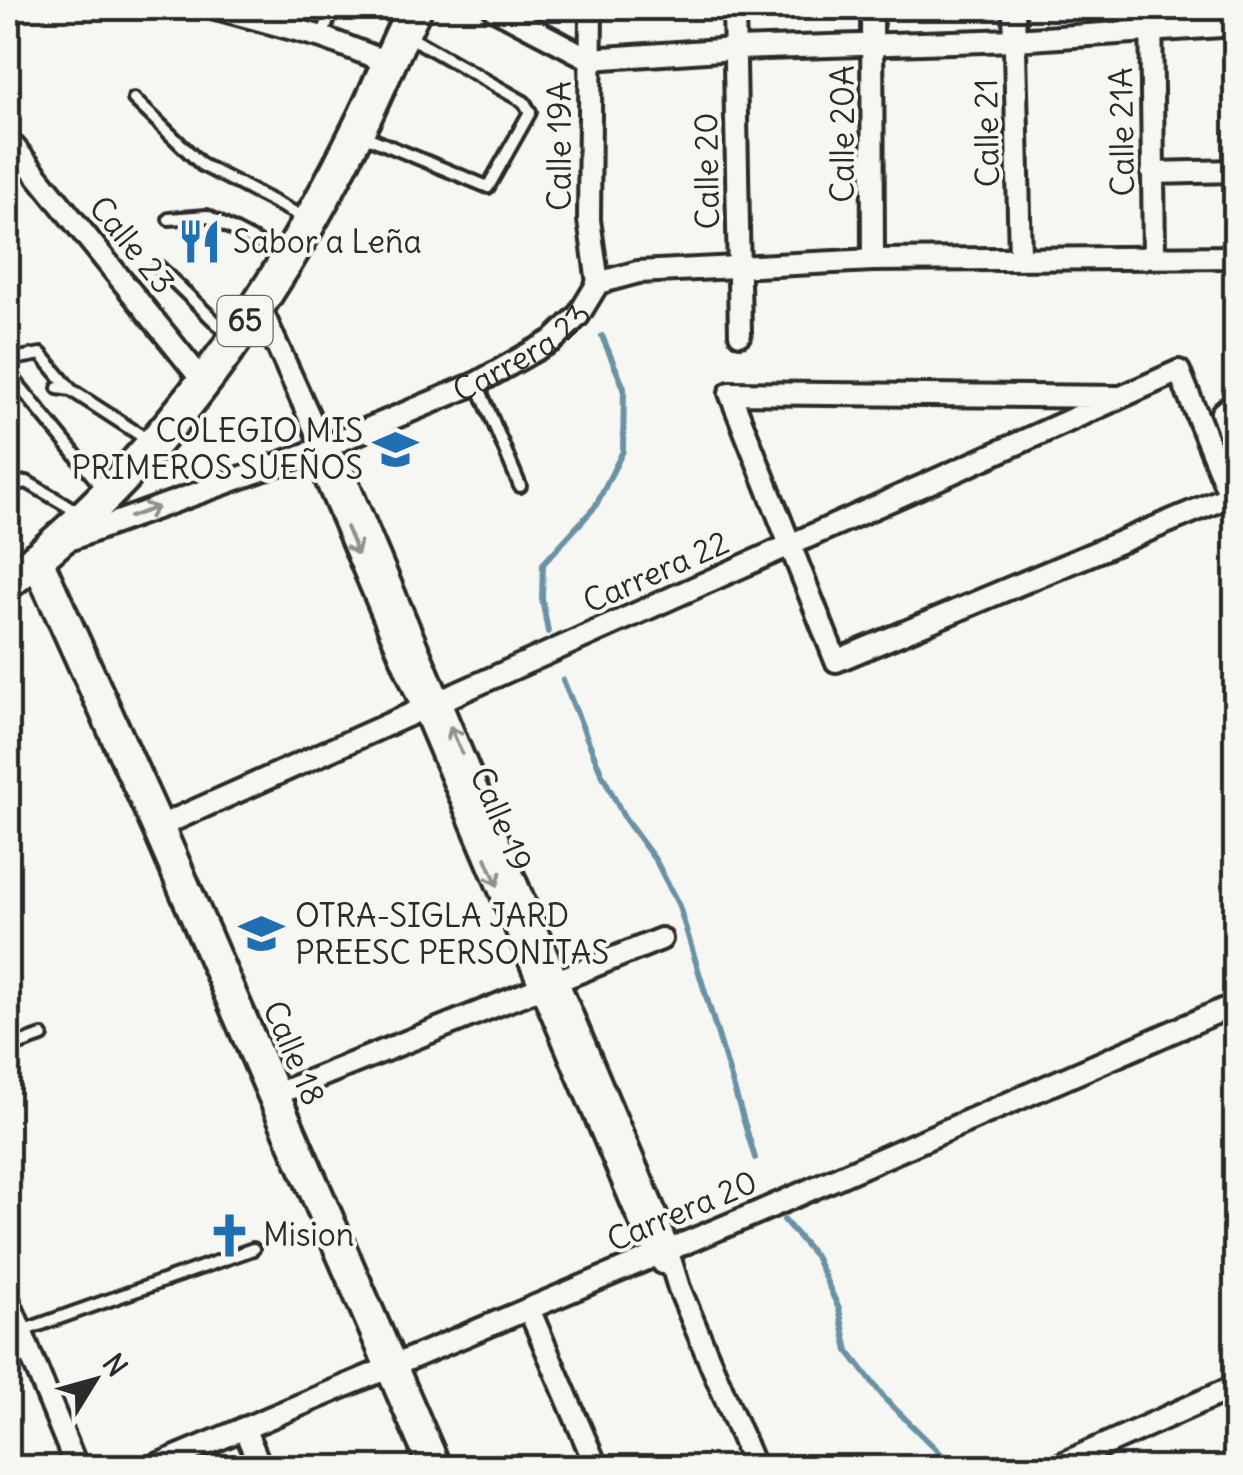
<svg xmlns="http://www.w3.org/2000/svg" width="1243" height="1475" font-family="Delius,sans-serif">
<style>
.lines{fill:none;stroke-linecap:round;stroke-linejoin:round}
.stream{stroke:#6b92a5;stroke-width:6}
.lane-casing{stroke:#2b2b2b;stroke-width:18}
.street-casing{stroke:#2b2b2b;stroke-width:28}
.secondary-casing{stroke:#2b2b2b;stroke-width:38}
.primary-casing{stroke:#2b2b2b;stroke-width:40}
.lane{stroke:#f6f6f2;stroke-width:10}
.street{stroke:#f6f6f2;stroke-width:20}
.secondary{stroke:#f6f6f2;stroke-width:30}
.primary{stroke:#f6f6f2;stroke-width:32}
.oneway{stroke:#90908e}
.labels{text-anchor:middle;stroke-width:8;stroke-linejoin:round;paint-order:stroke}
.shield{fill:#f6f6f2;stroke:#686867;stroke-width:2.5}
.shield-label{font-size:30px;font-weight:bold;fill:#2b2b2b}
.street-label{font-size:32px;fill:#2b2b2b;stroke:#f6f6f2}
.poi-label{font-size:32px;fill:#2b2b2b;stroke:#f6f6f2;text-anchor:start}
</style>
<rect width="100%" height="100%" fill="#f6f6f2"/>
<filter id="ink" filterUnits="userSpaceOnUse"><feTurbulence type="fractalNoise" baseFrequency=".01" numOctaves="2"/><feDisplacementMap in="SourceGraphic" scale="20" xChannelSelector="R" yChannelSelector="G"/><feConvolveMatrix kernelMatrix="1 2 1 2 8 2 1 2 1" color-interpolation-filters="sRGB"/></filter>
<g filter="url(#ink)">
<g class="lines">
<path class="stream" d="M548,632L542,598L543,564L595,507L623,451L624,388L602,336
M563,680L601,772L625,819L656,861L679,906L755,1158
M784,1220L815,1256L839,1309L848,1351L886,1400L955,1468"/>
<defs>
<path id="lane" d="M322,36L333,8
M134,99L202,165L305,218
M362,135L488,187L530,112L524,102L408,36
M169,219L207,216L282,255
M159,267L232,338
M8,360L41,354L71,390
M8,372L105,491
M477,383L520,486
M58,388L71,390L151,442
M8,485L27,482L78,512
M8,1048L42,1036
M22,1331L253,1249"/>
<g id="street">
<path d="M216,8L322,37L390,63"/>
<path d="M493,8L590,59L735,49L1015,40L1236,25"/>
<path d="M591,8L589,220L598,283"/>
<path d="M734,8L740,334"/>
<path d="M872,8L873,260"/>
<path d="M1014,8L1020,257"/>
<path d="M1151,8L1154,256"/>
<path d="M15,148L202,380"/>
<path d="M1152,173L1236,171"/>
<path d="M258,303L318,436L327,482L641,1224L663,1263"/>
<path d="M1236,401L1222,413L1236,450"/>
<path d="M321,439L344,474L657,1217L679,1288L755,1468"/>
<path id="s1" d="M68,540L320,449L477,383L553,340L578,316L598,283L638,272L873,260L1236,257"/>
<path d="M158,827C498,675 839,524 1179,371L1230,496L836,661L730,393L1119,397"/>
<path d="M274,1095L661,939"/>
<path d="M8,1299L77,1468"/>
<path d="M529,1309L597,1468"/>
<path d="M244,1428L261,1468"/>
<path d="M150,1468L759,1212L1236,1004"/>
<path d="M1053,1468L1236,1386"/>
</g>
<path id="secondary" d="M36,558L158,827L435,1468"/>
<path id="primary" d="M8,582C157,468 275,299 357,132C378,91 394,48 415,8"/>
</defs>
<use href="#lane" class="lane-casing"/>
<use href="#street" class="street-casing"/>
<use href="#secondary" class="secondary-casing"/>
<use href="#primary" class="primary-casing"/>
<use href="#lane" class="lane"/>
<use href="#street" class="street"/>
<use href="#secondary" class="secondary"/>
<use href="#primary" class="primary"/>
</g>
<defs><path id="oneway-shaft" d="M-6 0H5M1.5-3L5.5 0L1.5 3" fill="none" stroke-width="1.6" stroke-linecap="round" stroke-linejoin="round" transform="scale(2.5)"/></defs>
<g class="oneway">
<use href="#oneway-shaft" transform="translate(144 512) rotate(-20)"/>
<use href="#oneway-shaft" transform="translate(352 541) rotate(67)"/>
<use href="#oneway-shaft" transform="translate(456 740) rotate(-113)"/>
<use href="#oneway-shaft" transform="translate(492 872) rotate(67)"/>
</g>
</g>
<defs>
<symbol id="restaurant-bare" viewBox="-9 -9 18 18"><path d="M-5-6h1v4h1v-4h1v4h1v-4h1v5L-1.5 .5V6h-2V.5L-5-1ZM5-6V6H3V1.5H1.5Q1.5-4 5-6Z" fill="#1f6fb2" stroke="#f6f6f2" stroke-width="2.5" paint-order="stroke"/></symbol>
<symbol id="school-bare" viewBox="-9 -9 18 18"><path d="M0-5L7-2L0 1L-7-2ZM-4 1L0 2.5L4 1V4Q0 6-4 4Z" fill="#1f6fb2" stroke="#f6f6f2" stroke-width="2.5" paint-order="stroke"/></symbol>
<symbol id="church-bare" viewBox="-9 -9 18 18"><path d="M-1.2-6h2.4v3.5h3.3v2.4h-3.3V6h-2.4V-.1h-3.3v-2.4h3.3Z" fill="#1f6fb2" stroke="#f6f6f2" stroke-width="2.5" paint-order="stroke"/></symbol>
</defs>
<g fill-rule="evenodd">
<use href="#restaurant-bare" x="168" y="210" width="63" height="63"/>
<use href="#school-bare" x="364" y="418" width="63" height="63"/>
<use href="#school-bare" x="230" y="902" width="63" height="63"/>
<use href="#church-bare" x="198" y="1204" width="63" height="63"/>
</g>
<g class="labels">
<rect class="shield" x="217.5" y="296" width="55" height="50" rx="8"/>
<g class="shield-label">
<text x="245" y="331">65</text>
</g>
<g class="street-label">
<text transform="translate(1122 132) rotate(-91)" y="11">Calle 21A</text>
<text transform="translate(987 133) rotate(-91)" y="11">Calle 21</text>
<text transform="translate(843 134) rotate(-90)" y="11">Calle 20A</text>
<text transform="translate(560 146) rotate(-90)" y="11">Calle 19A</text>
<text transform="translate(707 171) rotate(-91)" y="11">Calle 20</text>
<text transform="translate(132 245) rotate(51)" y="11">Calle 23</text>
<text dy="11" stroke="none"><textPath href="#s1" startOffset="492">Carrera 23</textPath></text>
<text transform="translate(656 572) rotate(-24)" y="11">Carrera 22</text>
<text transform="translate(501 819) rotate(67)" y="11">Calle 19</text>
<text transform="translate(294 1053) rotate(67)" y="11">Calle 18</text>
<text transform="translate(682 1211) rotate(-23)" y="11">Carrera 20</text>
</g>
<g class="poi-label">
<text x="233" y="253">Sabor a Leña</text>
<text x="363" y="442" text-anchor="end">COLEGIO MIS<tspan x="363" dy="37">PRIMEROS SUEÑOS</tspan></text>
<text x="295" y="927">OTRA-SIGLA JARD<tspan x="295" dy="37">PREESC PERSONITAS</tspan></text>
<text x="263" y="1246">Mision</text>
</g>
</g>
<rect width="1243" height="1475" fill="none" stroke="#f6f6f2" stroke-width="40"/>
<rect x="20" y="20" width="1203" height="1435" fill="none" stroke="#2b2b2b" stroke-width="4" filter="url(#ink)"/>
<g transform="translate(95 1380) rotate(53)" stroke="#f6f6f2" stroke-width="8" paint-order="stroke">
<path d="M0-8L18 38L0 25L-18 38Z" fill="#2b2b2b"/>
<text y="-15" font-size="28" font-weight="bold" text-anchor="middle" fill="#2b2b2b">N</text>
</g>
</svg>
